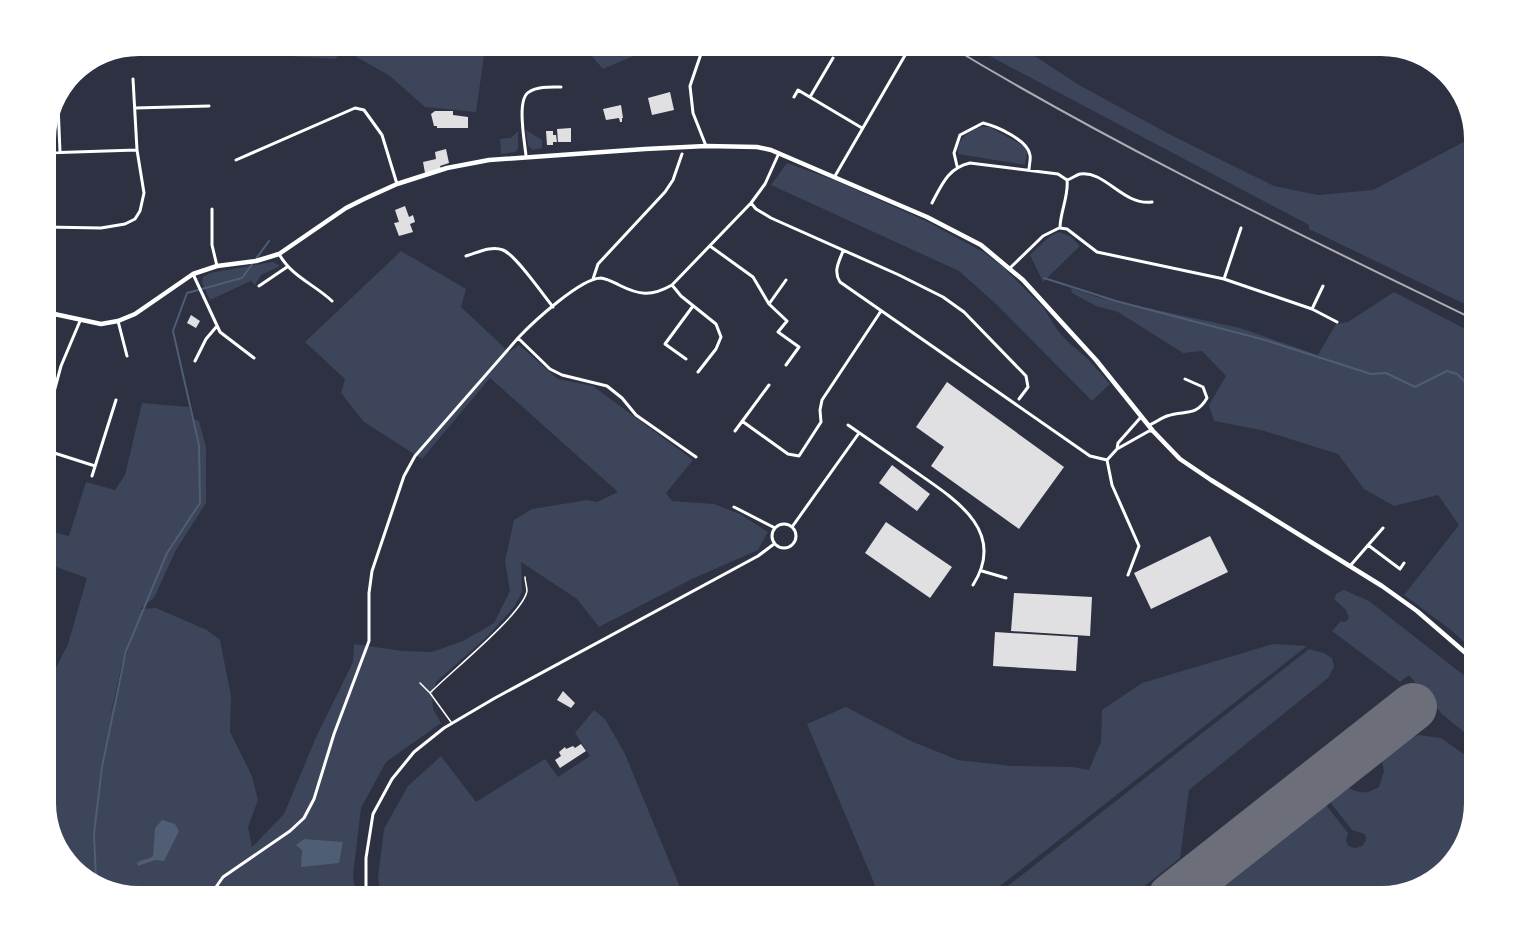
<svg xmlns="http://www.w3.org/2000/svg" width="1520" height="942" font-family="Manrope,sans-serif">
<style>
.green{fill:#3c4559;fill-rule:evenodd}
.water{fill:#4f5d75}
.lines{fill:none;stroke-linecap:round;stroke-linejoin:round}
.stream{stroke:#4f5d75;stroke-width:2}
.runway{stroke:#6c6f7a;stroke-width:48}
.building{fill:#e0e0e3}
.service{stroke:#fff;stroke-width:1.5}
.minor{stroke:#fff;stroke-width:3}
.secondary{stroke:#fff;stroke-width:4.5}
.rail{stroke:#abadb3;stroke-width:2}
</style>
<rect width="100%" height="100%" fill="#2d3142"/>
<path class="green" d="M139,45H564L484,56L476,112L425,107L390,76L344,50L335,59L243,53L128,49Z
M582,45H659L603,69Z
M969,45H1018L1079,85L1169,134L1274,186L1318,195L1373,190L1475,136V309L1309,229V225Z
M982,127H990L1025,147L1027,152L1025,165L958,154C957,139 968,131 982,127Z
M526,130L542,140V148L533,150L528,146Z
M518,131V149L515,152L501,154L500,139L511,138Z
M787,163L834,180L926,221L985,253L1003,267L1043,307L1058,331L1069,343L1087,358L1110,384L1092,401L997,305L959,271L771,185Z
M1059,232L1070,236L1080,246L1043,282L1030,255L1050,236Z
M401,251L466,289L461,307L509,352L519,345L558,379L593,386L693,460L666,493L672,501L714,504L740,514L768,532L758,550L692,579L599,627L577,599L521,562L522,592L514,607L488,636L436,682L432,696L433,709L441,723L386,762L361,808L353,875L356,897H139L89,882L58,850L45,809L49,750L45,730V689L68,644L87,578L45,563V530L69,536L86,482L115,490L125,475L142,403L189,407L192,419L199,421L206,447V503L176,550L154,598L140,609L156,608L207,630L220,640L231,696L230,732L252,776L258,800L248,827L252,847L284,814L317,735L353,662L354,644L403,651L432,652L463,641L494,623L510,591L505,561L514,520L532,509L587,500L597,502L618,492L490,378L422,459L364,422L341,393L345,379L305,342ZM133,631L110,717L122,664Z
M273,262L279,265L278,267L261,275L255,285L251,281L210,300L202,283L203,277L210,273Z
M1071,288L1097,297L1240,328L1318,355L1336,324L1348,322L1394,292L1475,334V652L1451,630L1404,595L1459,525L1438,495L1394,506L1364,489L1338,454L1261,430L1214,421L1209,405L1226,376L1202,351L1183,353L1118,312L1096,306L1072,293Z
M1344,590L1369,601L1475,684V741L1442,714L1409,675L1400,682L1332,631L1341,621L1345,622L1349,618L1346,610L1334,599L1337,593Z
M1273,644L1307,646L986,897H880L807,724L846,707L911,741L958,760L1012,766L1073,767L1089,770L1101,742L1102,710L1142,683Z
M1309,649L1324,653L1332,658L1334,667L1328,678L1189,790L1180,858L1131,897H994Z
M594,710L605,719L625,754L684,897H381L378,878L384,829L408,786L441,756L476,802L545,759L558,777L590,756L575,733Z
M1418,735L1441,738L1475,762V804L1462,850L1428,885L1382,897H1208L1326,805L1348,833L1346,840L1348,846L1355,848L1362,846L1366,840L1365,834L1352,830L1330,802L1349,788C1361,794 1367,794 1379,787L1384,771L1382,760L1407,740Z"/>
<path class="water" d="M162,820L175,824L179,831L164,861L155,860L138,866L137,863C142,859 148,860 153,856L155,828Z
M304,839L343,842L339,863L301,867L302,850L296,845Z"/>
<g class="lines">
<path class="stream" d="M1044,278L1116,301L1265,340L1371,374L1386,373L1415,387L1447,371L1457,374L1475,392
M94,885L96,879L94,834L102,767L126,651L167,553L200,503L199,445L173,331L187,293L242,278L269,241"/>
<path class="runway" d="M1172,897L1413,707"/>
</g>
<path class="building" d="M670,92L674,110L652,115L648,98Z
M621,105L623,118H622V122H620L619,118L606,120L603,109Z
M435,111H453V115L468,117V128H437V126H434L431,114Z
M571,128V142H558L557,129Z
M546,131H553V135H556L557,142H553V145H547Z
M446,149L449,163L440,166L441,169L425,173L423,162L436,159L435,152Z
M405,206L409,217L413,215L415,222L410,224L413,232L399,236L394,223L399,222L395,210Z
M191,315L200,321L196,328L187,323Z
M947,382L1064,467L1019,529L931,466L944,447L916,427Z
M892,465L930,494L917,511L879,483Z
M886,522L952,567L930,598L865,553Z
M1210,536L1228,572L1151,609L1134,573Z
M1014,593L1092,597L1090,636L1011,631Z
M995,632L1078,637L1076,671L993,666Z
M563,691L575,703L571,708L557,700Z
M581,744L586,751L560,768L555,760L561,756L559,752L565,747L566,749L573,746L575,748Z"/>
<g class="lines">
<path class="service" d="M420,683L430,693L451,722
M430,693C449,673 523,614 527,591C527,587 525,581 525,577"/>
<path class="minor" d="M704,45L690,86L693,113L706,146
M794,97L798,90L862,128
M810,97L833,58
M58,104L60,152
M135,108L209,106
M45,153L136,150
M526,156C525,143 516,99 529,92C538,86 551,87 561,87
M236,160L355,108L364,110L382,135L397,184
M957,166L954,153L960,135L983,123C996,126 1028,140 1030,155C1031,159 1029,165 1029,170
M835,176L911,45
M1067,180C1071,179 1076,175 1080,174C1105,170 1123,206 1152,202
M751,203L756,209L771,218L899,275L943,297L964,312L1026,376L1028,387L1019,399
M932,203C942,184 948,168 970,163L1058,174L1067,180C1069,196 1060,212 1060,228
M212,209V245L217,266
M45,227L101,228L125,224L135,219L140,211L144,193L137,150L133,79
M1060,228L1067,229L1097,252L1224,279L1312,309L1337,322
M710,246L753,277L769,304L787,321L778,332L799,347L786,365
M843,251C839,262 833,271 840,282L1090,456L1107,460
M279,254C292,277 314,284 332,301
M466,256C477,253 491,245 503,250C516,255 543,295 553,307
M1010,268L1043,236L1059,228
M193,274L220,332L254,358
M593,279L598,264L665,192L673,180L682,154
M1224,279L1241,228
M672,285L681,296L716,324L721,337L716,349L698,372
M259,286L287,267
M769,304L786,280
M1312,309L1323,286
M118,321L127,356
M518,338L550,369L562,375L607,386L622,398L636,415L696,457
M686,359L665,344L693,306
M195,361L206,339L217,326
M742,421L788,454L799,456L821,422L820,410L822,400L881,311
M45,425L61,366L80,321
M848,425C870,440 891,455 913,470C953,498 1008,530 973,585
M1149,425C1155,423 1161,418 1167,416C1185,410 1196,417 1207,398L1203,387L1185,379
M735,431L769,385
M1117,449L1118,443L1141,417
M45,450L95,466
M92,476L116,400
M734,507L775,528
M772 536a12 12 0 1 1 24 0a12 12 0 1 1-24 0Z
M792,527L859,433
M1368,545L1400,569L1404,563
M1350,566L1383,528
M982,571L1006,578
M1128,575L1139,546L1112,485L1107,460L1117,449L1149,431H1153
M209,897L223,877L290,831L304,818L314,799L334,734L369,641V593L372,571L404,476L415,456L518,338C533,322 581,278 601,278C608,279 613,282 619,285C639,295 651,297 672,285L751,203L765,184L779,153
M366,897V858L373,814L392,779L414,752L444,728L495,698L758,556L774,544"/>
<path class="secondary" d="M45,312L101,324L118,321L135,314L193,274L217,266L256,261L279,254L346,208L364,199L397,184L447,168L489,160L645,149L706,146L757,147L771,150L927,217L981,245L1023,280L1096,360L1153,431L1180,459L1211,480L1382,586L1417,611L1475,661"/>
<path class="rail" d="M948,45C1118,148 1297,233 1475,320"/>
</g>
<path d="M0 0H1520V942H0ZM139 56H1381A83 83 0 0 1 1464 139V803A83 83 0 0 1 1381 886H139A83 83 0 0 1 56 803V139A83 83 0 0 1 139 56Z" fill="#fff" fill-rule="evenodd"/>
</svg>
